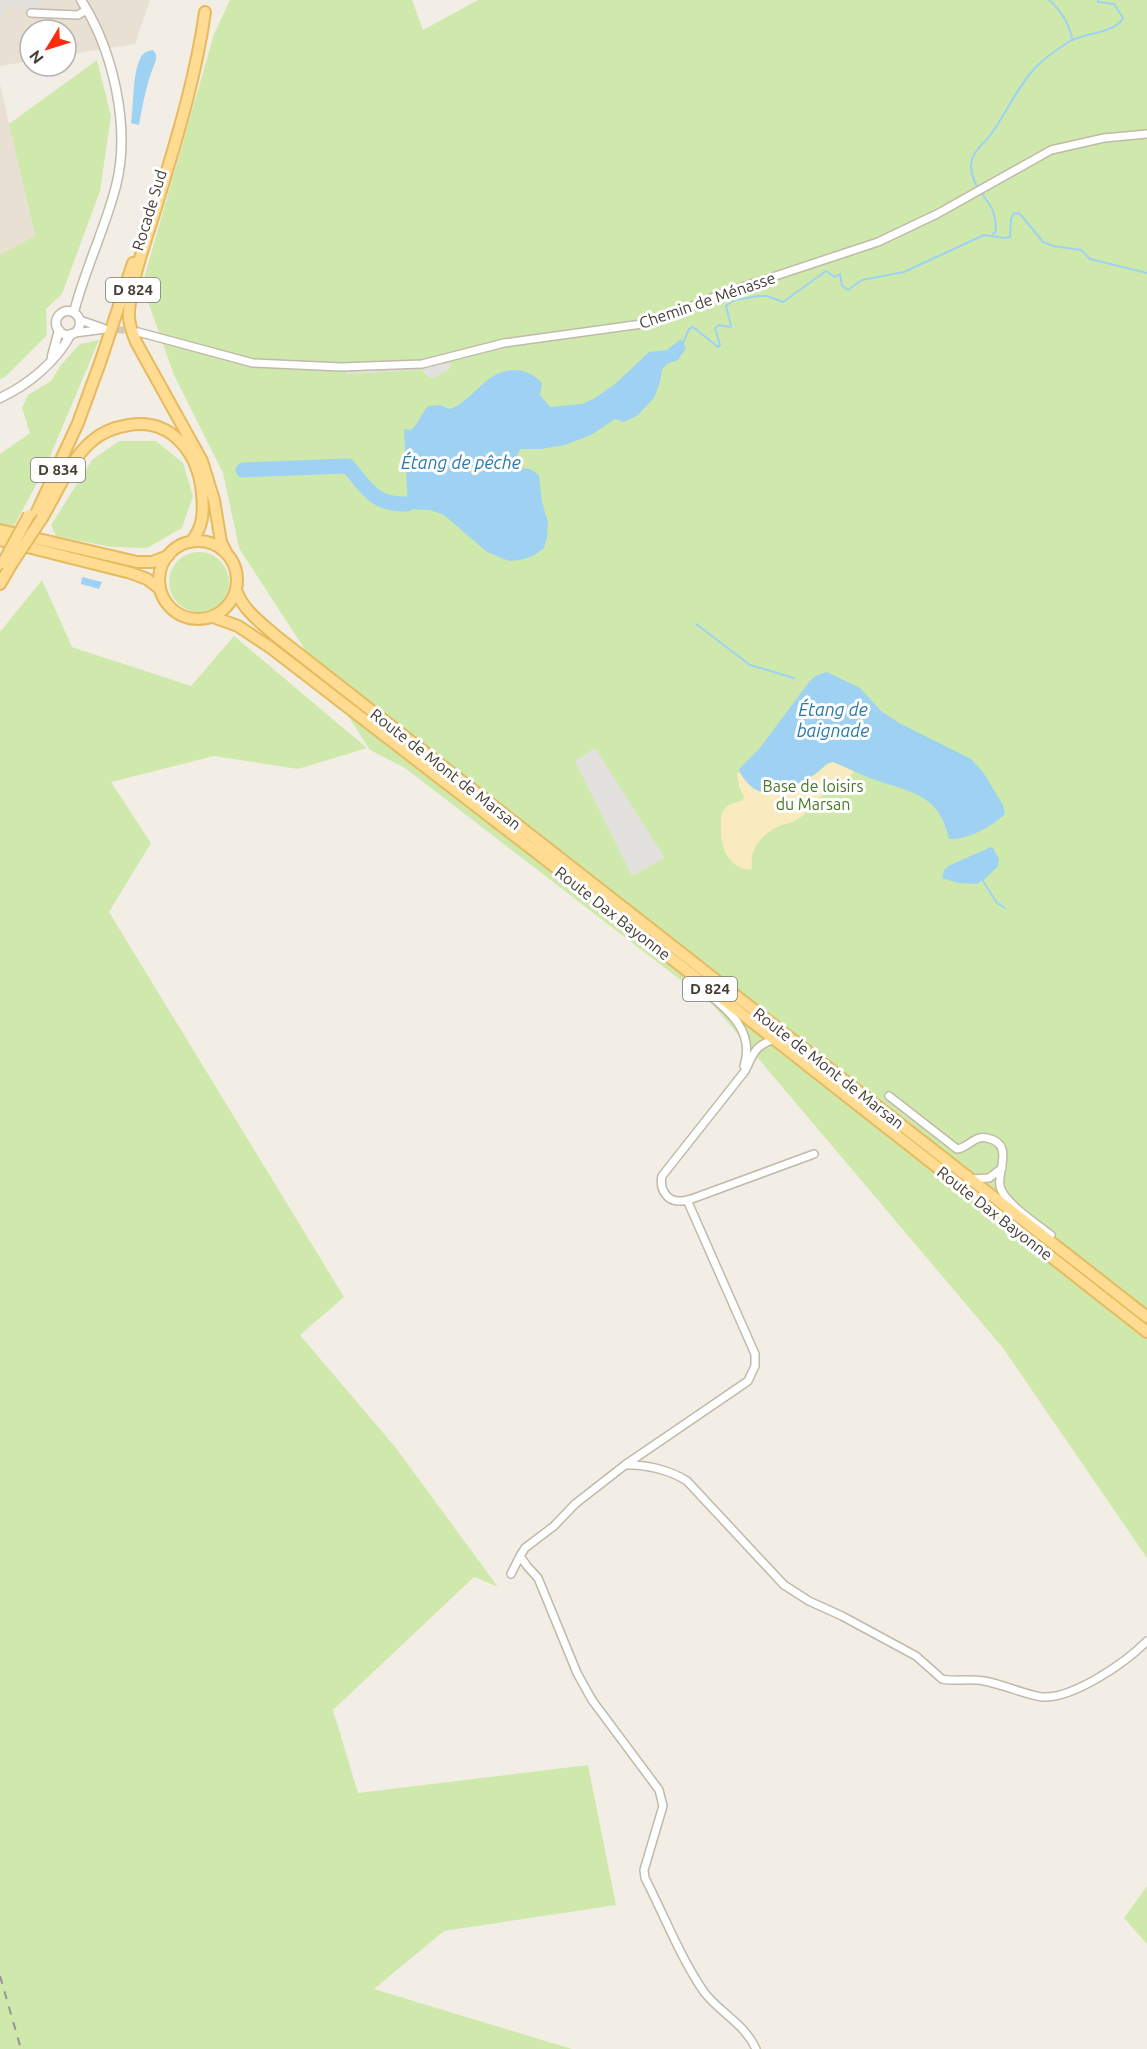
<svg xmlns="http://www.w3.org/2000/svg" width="1147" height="2049" font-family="Ubuntu,sans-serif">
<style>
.residential{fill:#e7e0d3}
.green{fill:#cfe9ac}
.sand{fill:#f9ebbf}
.parking{fill:#e3e1dd}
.water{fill:#9fd2f2}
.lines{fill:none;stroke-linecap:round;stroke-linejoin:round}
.stream{stroke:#9fd2f2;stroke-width:2}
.river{stroke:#9fd2f2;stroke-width:15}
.minor-tunnel{stroke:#d0cbc2;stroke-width:7;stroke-dasharray:7 3.5;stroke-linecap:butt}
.minor-casing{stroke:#c1b9aa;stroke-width:10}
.tertiary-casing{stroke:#c1b9aa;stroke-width:11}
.primary-casing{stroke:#e6ba5f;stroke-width:14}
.minor{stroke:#fff;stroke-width:7}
.tertiary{stroke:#fff;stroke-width:8}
.primary{stroke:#ffdc92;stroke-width:10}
.rail{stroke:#959595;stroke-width:2;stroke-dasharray:8 8;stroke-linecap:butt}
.primary-bridge-casing{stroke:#e6ba5f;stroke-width:14;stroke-linecap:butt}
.primary-bridge{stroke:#ffdc92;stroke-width:10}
.labels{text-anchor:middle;stroke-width:6;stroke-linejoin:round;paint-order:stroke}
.shield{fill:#fff;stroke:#7d7871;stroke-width:1.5}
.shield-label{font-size:15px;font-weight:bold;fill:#453e34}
.street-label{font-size:16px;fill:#453e34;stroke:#fff}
.park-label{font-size:16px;fill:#487826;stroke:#fff}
.water-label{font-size:18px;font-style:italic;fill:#2a79ac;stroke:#fff}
</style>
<rect width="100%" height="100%" fill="#f3eee5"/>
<path class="residential" d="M0,0H150L135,44L66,55V30H30V61L0,66Z
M0,84L35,237L0,255Z"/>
<path class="green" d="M230,0H412L423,30L478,0H1147V1558L1003,1348L713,1005L405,768L370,750L239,548L223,473L174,375L142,285L214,34Z
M97,60L111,116L100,191L62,294L46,309L47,335L5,377L0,379V255L35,236L9,124Z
M99,340L46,466L14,526L0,523V454L30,433L22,408L28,395L51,381L61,365L80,344Z
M119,441H156L183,463L193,496L182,528L147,548L111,547L56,536L51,525L92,460Z
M169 582a30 30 0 1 1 60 0a30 30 0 1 1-60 0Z
M42,580L72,647L191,686L234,636L367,748L298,769L214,756L111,782L151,843L109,912L344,1297L300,1335L396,1448L498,1587L474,1577L333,1710L358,1793L588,1765L616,1905L444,1931L374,1989L572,2049H0V632Z
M1147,1886V1944L1124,1918Z"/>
<path class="sand" d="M833,762L854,771C845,785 837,783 825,793C815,801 809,812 798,819C791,824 784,823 777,827C761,835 749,850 752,868L750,870C727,867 720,847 721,826C721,820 720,813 725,808C730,803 737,802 743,800L744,797L739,787L737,773H740C757,795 763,796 788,786C796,782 806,779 814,775C821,771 825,764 833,762Z"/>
<path class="parking" d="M0,0H38L41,3V8L4,7V14H0Z
M451,363L449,369L432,379L424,373L423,366Z
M417,367V370L346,374L347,370Z
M595,748L665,858L632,876L575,761Z"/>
<path class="water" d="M153,50L156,54V60C147,81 143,103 139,125L131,123C134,104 132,73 141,57C144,52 148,51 153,50Z
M681,339L686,348L678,360L667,364L662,370L660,382L654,398L637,416L624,422L615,419L591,435L565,445L541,449H521C516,456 514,460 520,468L530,469L539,475L542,502L548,522L547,538L544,548L533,556L520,560L509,561L487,552L444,515L430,510L408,509L404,429L411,430C419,423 421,414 428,406L440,405L450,409C474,400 485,371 513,370C526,370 533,374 542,383L540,395L550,407L582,404L593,399L615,384L649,352L667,350Z
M82,577L102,582L99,589L81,584Z
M827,672L860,688L881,711L899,723L971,759L983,772L1003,805L1005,814C991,827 968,840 949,839C939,793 910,792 872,779C859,774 846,767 833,762L828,763C810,779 779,805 753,788C747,783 741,776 739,769L759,749L809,682L815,676Z
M991,847L993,848L999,859L998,866L985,879L977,884L958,883L942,878L944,870L948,866Z"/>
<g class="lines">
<path class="stream" d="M1049,0C1062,11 1068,23 1073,40
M993,234L996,231C996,223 995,216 992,209C984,194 970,183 971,164C972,153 981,146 988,138C1006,115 1017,86 1037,66C1047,56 1059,48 1070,41C1084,33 1116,33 1123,18L1114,4L1098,2V0
M683,343L689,329L693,327L718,347L720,345L715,328L719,325L730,327L731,326L726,306L734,300L759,296H767L783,302L826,271L835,277L840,274L842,286L848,290L862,280L904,272L984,235L1005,238L1010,237L1011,219L1014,213L1020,214L1043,242L1053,246L1081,250L1090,259L1147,273
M696,624L750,665L794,678
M983,881L997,903L1005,908"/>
<path class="river" d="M243,470L348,466C367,489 375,505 407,504"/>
<path class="minor-tunnel" d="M107,329L135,331"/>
<defs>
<path id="minor" d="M31,13L78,15L86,10
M80,320L103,328
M138,332L253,363L341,367L422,364L504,343L642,324L655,321L724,293L878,242L937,214L1051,150L1104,138L1147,134
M75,333L105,329
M692,981C719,1004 757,1025 744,1066
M775,1039C754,1046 754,1053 745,1071L662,1176C659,1189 667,1202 681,1201C686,1201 692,1199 697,1197L814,1154
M889,1096L957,1149C968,1148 974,1135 987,1138C1015,1144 997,1170 1000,1186C1003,1202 1038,1225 1051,1235
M972,1179L989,1178L1002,1168
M687,1200L755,1354V1366L748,1381L625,1465L575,1504L554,1526L525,1548L520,1556L527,1566L538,1578L577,1673L592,1700L659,1790L663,1806L644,1870L645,1878C664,1915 680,1957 704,1992C720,2013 745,2024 756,2049
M626,1465C645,1464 670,1470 687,1481L784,1585L809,1601L842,1616L916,1656L942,1679C955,1682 969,1678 984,1681C1002,1684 1026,1695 1042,1697C1073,1699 1125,1663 1147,1641
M511,1574L520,1556"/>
<path id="tertiary" d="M56 323a12 12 0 1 1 24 0a12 12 0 1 1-24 0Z
M74,312C85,269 105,229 116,186C131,127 113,50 81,0
M52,356L59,330
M0,398C28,385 56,362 71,334"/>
<path id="primary" d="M205,12C196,77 176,141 157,204C147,239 132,275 129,311C128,322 132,332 136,342L202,461L214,500L221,542L227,554
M35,516L78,423L101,360L133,263
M42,518C56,495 71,458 92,441C102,432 116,427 129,425C173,418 199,455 202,494C204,513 203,527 191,542
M0,530L137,562H152L168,556
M0,540L131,573L147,579L160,589
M159 580a39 39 0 1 1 78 0a39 39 0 1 1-78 0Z
M0,584L11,565
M236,590C243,610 260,622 276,636L1147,1317
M213,617L238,626L271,648L537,853L1147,1332"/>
</defs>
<use href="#minor" class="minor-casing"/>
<use href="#tertiary" class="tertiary-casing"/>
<use href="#primary" class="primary-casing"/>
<use href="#minor" class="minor"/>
<use href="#tertiary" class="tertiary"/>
<use href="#primary" class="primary"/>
<path class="rail" d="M0,1976L21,2049"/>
<defs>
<path id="primary-bridge" d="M3,563L29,515
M11,565L42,518"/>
</defs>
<use href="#primary-bridge" class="primary-bridge-casing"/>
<use href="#primary-bridge" class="primary-bridge"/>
</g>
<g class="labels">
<g class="shield">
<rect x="106" y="278" width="54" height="24" rx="4.5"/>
<rect x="31" y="458" width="54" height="24" rx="4.5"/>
<rect x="683" y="977" width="54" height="24" rx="4.5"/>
</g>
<g class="shield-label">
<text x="133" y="295">D 824</text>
<text x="58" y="475">D 834</text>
<text x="710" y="994">D 824</text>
</g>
<g class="street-label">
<text transform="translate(149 210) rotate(-73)" y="6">Rocade Sud</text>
<text transform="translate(707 300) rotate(-19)" y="6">Chemin de Ménasse</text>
<text transform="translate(446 769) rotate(38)" y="6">Route de Mont de Marsan</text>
<text transform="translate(613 913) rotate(38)" y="6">Route Dax Bayonne</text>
<text transform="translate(829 1068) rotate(38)" y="6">Route de Mont de Marsan</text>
<text transform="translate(995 1213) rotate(38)" y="6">Route Dax Bayonne</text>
</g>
<g class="park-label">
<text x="813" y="792">Base de loisirs<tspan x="813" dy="18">du Marsan</tspan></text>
</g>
<g class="water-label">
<text x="461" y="469">Étang de pêche</text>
<text x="833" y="716">Étang de<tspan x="833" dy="21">baignade</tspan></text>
</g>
</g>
<g transform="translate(48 48) rotate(232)"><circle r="28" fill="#ffffff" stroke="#b5b2ae" stroke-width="1.5"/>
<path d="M0-4.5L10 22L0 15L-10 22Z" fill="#ff2c10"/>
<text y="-9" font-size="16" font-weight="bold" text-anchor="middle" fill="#453e34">N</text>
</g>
</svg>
